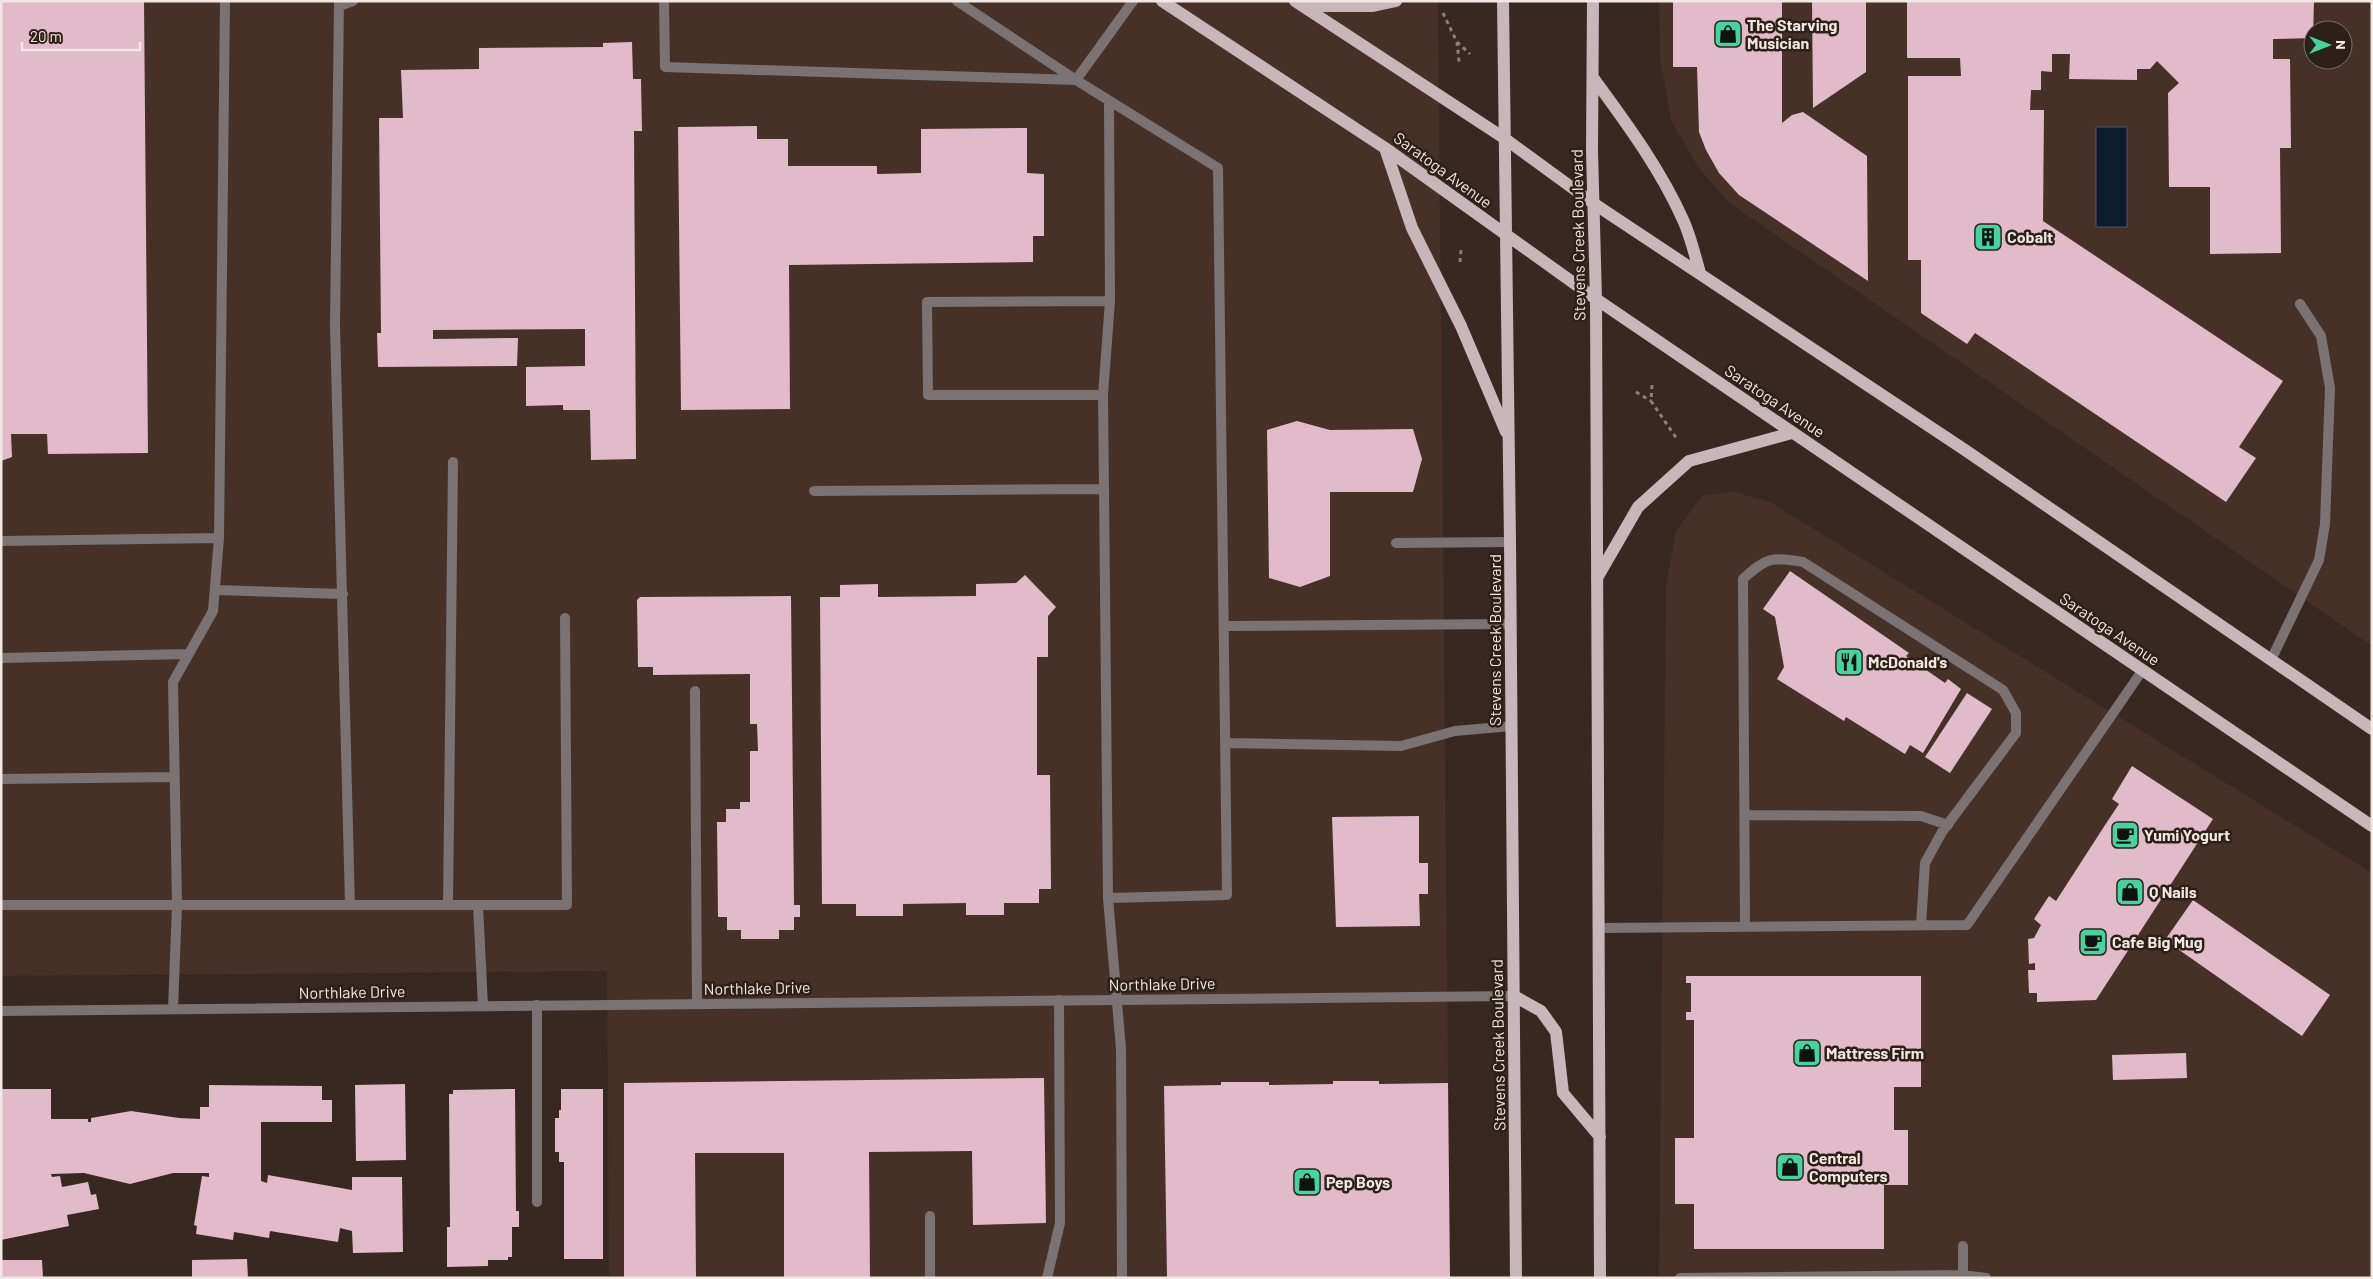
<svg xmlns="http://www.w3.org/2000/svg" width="2373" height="1279" font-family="Barlow,sans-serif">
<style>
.built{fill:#453127;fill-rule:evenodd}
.water{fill:#0b1b30;stroke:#505866}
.building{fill:#e1bbca}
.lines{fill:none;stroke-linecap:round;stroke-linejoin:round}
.path{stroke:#8c807a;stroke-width:3;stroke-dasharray:4 4;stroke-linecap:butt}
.service{stroke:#7a7273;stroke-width:10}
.minor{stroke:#7a7273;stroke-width:10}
.primary{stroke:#c8b7ba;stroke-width:12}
.labels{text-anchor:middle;stroke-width:5;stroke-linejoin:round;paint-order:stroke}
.poi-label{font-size:16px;font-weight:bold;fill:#f1e8e3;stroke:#2d2019;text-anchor:start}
.street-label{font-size:16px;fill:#f1e8e3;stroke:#2d2019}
</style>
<rect width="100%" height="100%" fill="#372922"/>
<path class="built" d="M1,1H1438L1450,1278H609L607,971L1,976Z
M1659,1H2372V646L1728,202L1698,167L1671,120L1660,57ZM2313,30H2343V60H2313Z
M1734,492L1770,502L2372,873V1278H1659L1666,586L1676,531L1702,496Z"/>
<path class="water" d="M2096,127H2127V227H2096Z"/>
<path class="building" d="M1,1H144L148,453L48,454L47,434H11L12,457L1,461Z
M1673,1H1782V123L1792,115L1803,112L1867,156L1868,281L1739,195L1719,173L1706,150L1699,132L1697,67H1673Z
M1812,1H1866V72L1813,108Z
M1907,1H2314L2313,38L2273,39V59H2290L2291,148H2280L2281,253L2210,254V187H2169L2168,93L2179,83L2157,61L2150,69H2137V80L2069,79L2070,54H2052V72L2041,71V90H2031L2030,110H2044L2043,221L2283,381L2239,447L2256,458L2226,502L1975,333L1967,344L1921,313V260H1908V76H1961L1960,58H1907Z
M632,42L633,79H641L642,131H634L636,459L591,460L590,410H563V405L526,406V367L585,366V329L433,330V339L518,338L517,366L378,367L377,333H381L379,118H403L401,70L479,69V48L603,47V43Z
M757,126V139H788V166H877V174L921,173V129L1027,128V173L1044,174V236H1033V262L789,265L790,409L681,410L678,127Z
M1297,421L1330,430L1413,429L1422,459L1413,492H1330V576L1300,587L1269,578L1267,430Z
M1790,571L1909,653L1906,656L1945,683L1948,679L1961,689L1923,753L1910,745L1905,754L1846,717L1844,721L1777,679L1784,667L1775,617L1763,609Z
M1025,575L1056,607L1048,616V657H1037V775H1050L1051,889H1039V903H1004V915H966V903L903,904V916H856V904H822L820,597H840V585L878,584V597L976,596V584L1016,583Z
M791,596L794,905H800V917H794V930H779V939H741V930H727V917H718L717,822H726V809H740V802H750V751H758L757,724H750V674L653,675V667H638L637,600L640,597Z
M1967,693L1992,709L1950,773L1925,757Z
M2132,766L2213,819L2096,1000L2037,1002V993H2029L2028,970H2035V963L2029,964L2028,939L2034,938L2041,925L2034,919L2049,896L2056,901L2107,822L2119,804L2112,799Z
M1419,816V863H1428V894H1419L1420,926L1336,927L1332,817Z
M2193,900L2330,995L2302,1036L2165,940Z
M1686,976H1921V1087H1894V1130H1908V1185H1884V1249H1694V1204H1675V1138H1694V1020H1686V1012H1691V983H1686Z
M2186,1053L2187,1078L2113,1080L2112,1055Z
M1044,1078L1046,1223L973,1225L972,1151L869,1152L870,1278H784V1153H695L696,1278H624V1083Z
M1333,1081H1379V1084L1448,1083L1450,1278H1167L1164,1086L1221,1085V1082H1269V1085L1333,1084Z
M405,1084L406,1160L356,1161L355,1085Z
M209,1085L322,1086V1100H332V1122H261V1181L267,1183L268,1175L352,1190V1177H402L403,1252L353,1253L352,1231L340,1228L338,1242L270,1231L269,1238L234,1232L233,1240L196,1234L197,1226L194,1225L202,1176L209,1177V1173H173L130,1184L84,1173L51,1174L52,1177L60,1176L62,1187L88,1182L91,1195L96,1194L99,1209L67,1215L69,1226L1,1240V1089H51V1119H88V1122H91V1118L131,1111L179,1118L200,1119V1107H209Z
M515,1089L516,1211H519V1227H512V1257H508V1260H488V1266L447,1267V1227H450L449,1094H453V1090Z
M561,1089H603V1259H564V1162H559V1152H555V1118H559V1110H561Z
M247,1259L248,1278H192V1260Z
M1,1260H42L43,1278H1Z"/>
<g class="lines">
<path class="path" d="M1443,13L1457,42L1459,62
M1457,42L1470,54
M1460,262L1461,250
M1652,385L1651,401L1677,439
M1636,392L1651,401"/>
<path class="service" d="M339,1L335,326L350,905
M664,1L665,67L1076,80L1133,1
M957,1L1076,80L1218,168L1227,895L1108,898
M339,6L353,1
M1103,395H928L927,302L1110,301
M1104,489L1108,898L1121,1049L1122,1278
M814,491L1104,489L1103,395L1110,301L1109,101
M1,541L219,538
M1396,543L1510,542
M215,590L343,594
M1224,626L1510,624
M1,658L188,654
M2271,660L2319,560L2325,524L2330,388L2321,336L2300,304
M695,691L697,1004
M1225,743L1401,746L1455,731L1512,726
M1,779L174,777
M1745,815L1921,816L1948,825
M1,905H567L565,618
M448,905L453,462
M478,905L483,1006
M1745,927L1743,579C1767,557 1771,557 1803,562L2003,690L2016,713V733L1942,832L1925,863L1921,925
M1598,928L1967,925L2142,671
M537,1005V1202
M173,1009L177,905L173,682L213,611L219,538L225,1
M1963,1246V1275
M930,1278V1216
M1047,1278L1060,1223L1059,1000
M1680,1278L1963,1275L1986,1278"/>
<path class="minor" d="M1,1011L1514,996"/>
<path class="primary" d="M1162,1L1385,148L1596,299L2372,826
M1295,1L1504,138L1593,203L1965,450L2372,729
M1503,1L1510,542L1516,1278
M1593,1L1592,151L1596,299L1600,1278
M1303,6H1373L1396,1
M1594,79C1627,124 1661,170 1684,222C1691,238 1695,256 1700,273
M1385,148L1412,228L1461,326L1506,432
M1597,578L1638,507L1689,461L1792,433
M1514,996L1541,1011L1556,1032L1563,1093L1600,1137"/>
</g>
<defs>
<symbol id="shop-square" viewBox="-11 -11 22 22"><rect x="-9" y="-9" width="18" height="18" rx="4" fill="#43d4a0" stroke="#2d2019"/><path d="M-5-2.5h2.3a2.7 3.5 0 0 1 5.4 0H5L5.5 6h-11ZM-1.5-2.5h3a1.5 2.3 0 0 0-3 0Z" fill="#111"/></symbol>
<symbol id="building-square" viewBox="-11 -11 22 22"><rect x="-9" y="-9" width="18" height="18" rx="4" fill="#43d4a0" stroke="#2d2019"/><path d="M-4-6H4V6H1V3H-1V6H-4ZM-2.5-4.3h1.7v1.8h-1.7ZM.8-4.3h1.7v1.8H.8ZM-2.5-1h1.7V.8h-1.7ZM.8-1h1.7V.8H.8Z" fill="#111"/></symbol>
<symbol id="restaurant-square" viewBox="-11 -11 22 22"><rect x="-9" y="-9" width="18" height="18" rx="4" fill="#43d4a0" stroke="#2d2019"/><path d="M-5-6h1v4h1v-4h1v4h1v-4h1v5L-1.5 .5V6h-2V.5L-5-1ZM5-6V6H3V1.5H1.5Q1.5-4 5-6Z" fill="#111"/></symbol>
<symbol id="cafe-square" viewBox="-11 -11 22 22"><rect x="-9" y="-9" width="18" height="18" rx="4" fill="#43d4a0" stroke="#2d2019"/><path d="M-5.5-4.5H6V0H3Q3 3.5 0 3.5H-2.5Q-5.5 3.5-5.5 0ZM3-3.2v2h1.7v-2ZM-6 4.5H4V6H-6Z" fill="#111"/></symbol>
</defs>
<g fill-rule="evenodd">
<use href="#shop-square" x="1712" y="18" width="32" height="32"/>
<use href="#building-square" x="1972" y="221" width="32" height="32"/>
<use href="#restaurant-square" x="1833" y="646" width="32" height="32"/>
<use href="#cafe-square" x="2109" y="819" width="32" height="32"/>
<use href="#shop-square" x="2114" y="876" width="32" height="32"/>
<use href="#cafe-square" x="2077" y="926" width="32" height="32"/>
<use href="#shop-square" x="1791" y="1037" width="32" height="32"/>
<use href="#shop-square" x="1774" y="1151" width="32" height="32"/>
<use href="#shop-square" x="1291" y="1166" width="32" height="32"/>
</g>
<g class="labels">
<g class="poi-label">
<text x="1747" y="31">The Starving<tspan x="1747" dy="18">Musician</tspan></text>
<text x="2007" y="243">Cobalt</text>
<text x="1868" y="668">McDonald's</text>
<text x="2144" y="841">Yumi Yogurt</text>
<text x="2149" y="898">Q Nails</text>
<text x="2112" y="948">Cafe Big Mug</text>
<text x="1826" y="1059">Mattress Firm</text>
<text x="1809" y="1164">Central<tspan x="1809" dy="18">Computers</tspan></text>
<text x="1326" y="1188">Pep Boys</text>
</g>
<g class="street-label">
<text transform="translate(1443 170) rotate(36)" y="6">Saratoga Avenue</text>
<text transform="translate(1578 235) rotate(-91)" y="6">Stevens Creek Boulevard</text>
<text transform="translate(1775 401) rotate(34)" y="6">Saratoga Avenue</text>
<text transform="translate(2110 629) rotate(34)" y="6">Saratoga Avenue</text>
<text transform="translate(1495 640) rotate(-90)" y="6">Stevens Creek Boulevard</text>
<text transform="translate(1162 984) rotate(-1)" y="6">Northlake Drive</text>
<text transform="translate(757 988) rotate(-1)" y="6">Northlake Drive</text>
<text transform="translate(352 992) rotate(-1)" y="6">Northlake Drive</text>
<text transform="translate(1498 1045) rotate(-91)" y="6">Stevens Creek Boulevard</text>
</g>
</g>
<rect width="2373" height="1279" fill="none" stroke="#f1e8e3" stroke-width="5"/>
<g transform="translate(2328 45) rotate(90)"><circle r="24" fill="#2d2019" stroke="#7b706a"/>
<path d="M0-4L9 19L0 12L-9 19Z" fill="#43d4a0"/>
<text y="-8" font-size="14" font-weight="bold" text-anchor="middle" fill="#f1e8e3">N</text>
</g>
<path d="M22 42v8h118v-8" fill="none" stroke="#f1e8e3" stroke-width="2.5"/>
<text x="30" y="42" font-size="15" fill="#f1e8e3" stroke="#2d2019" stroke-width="4" paint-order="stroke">20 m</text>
</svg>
